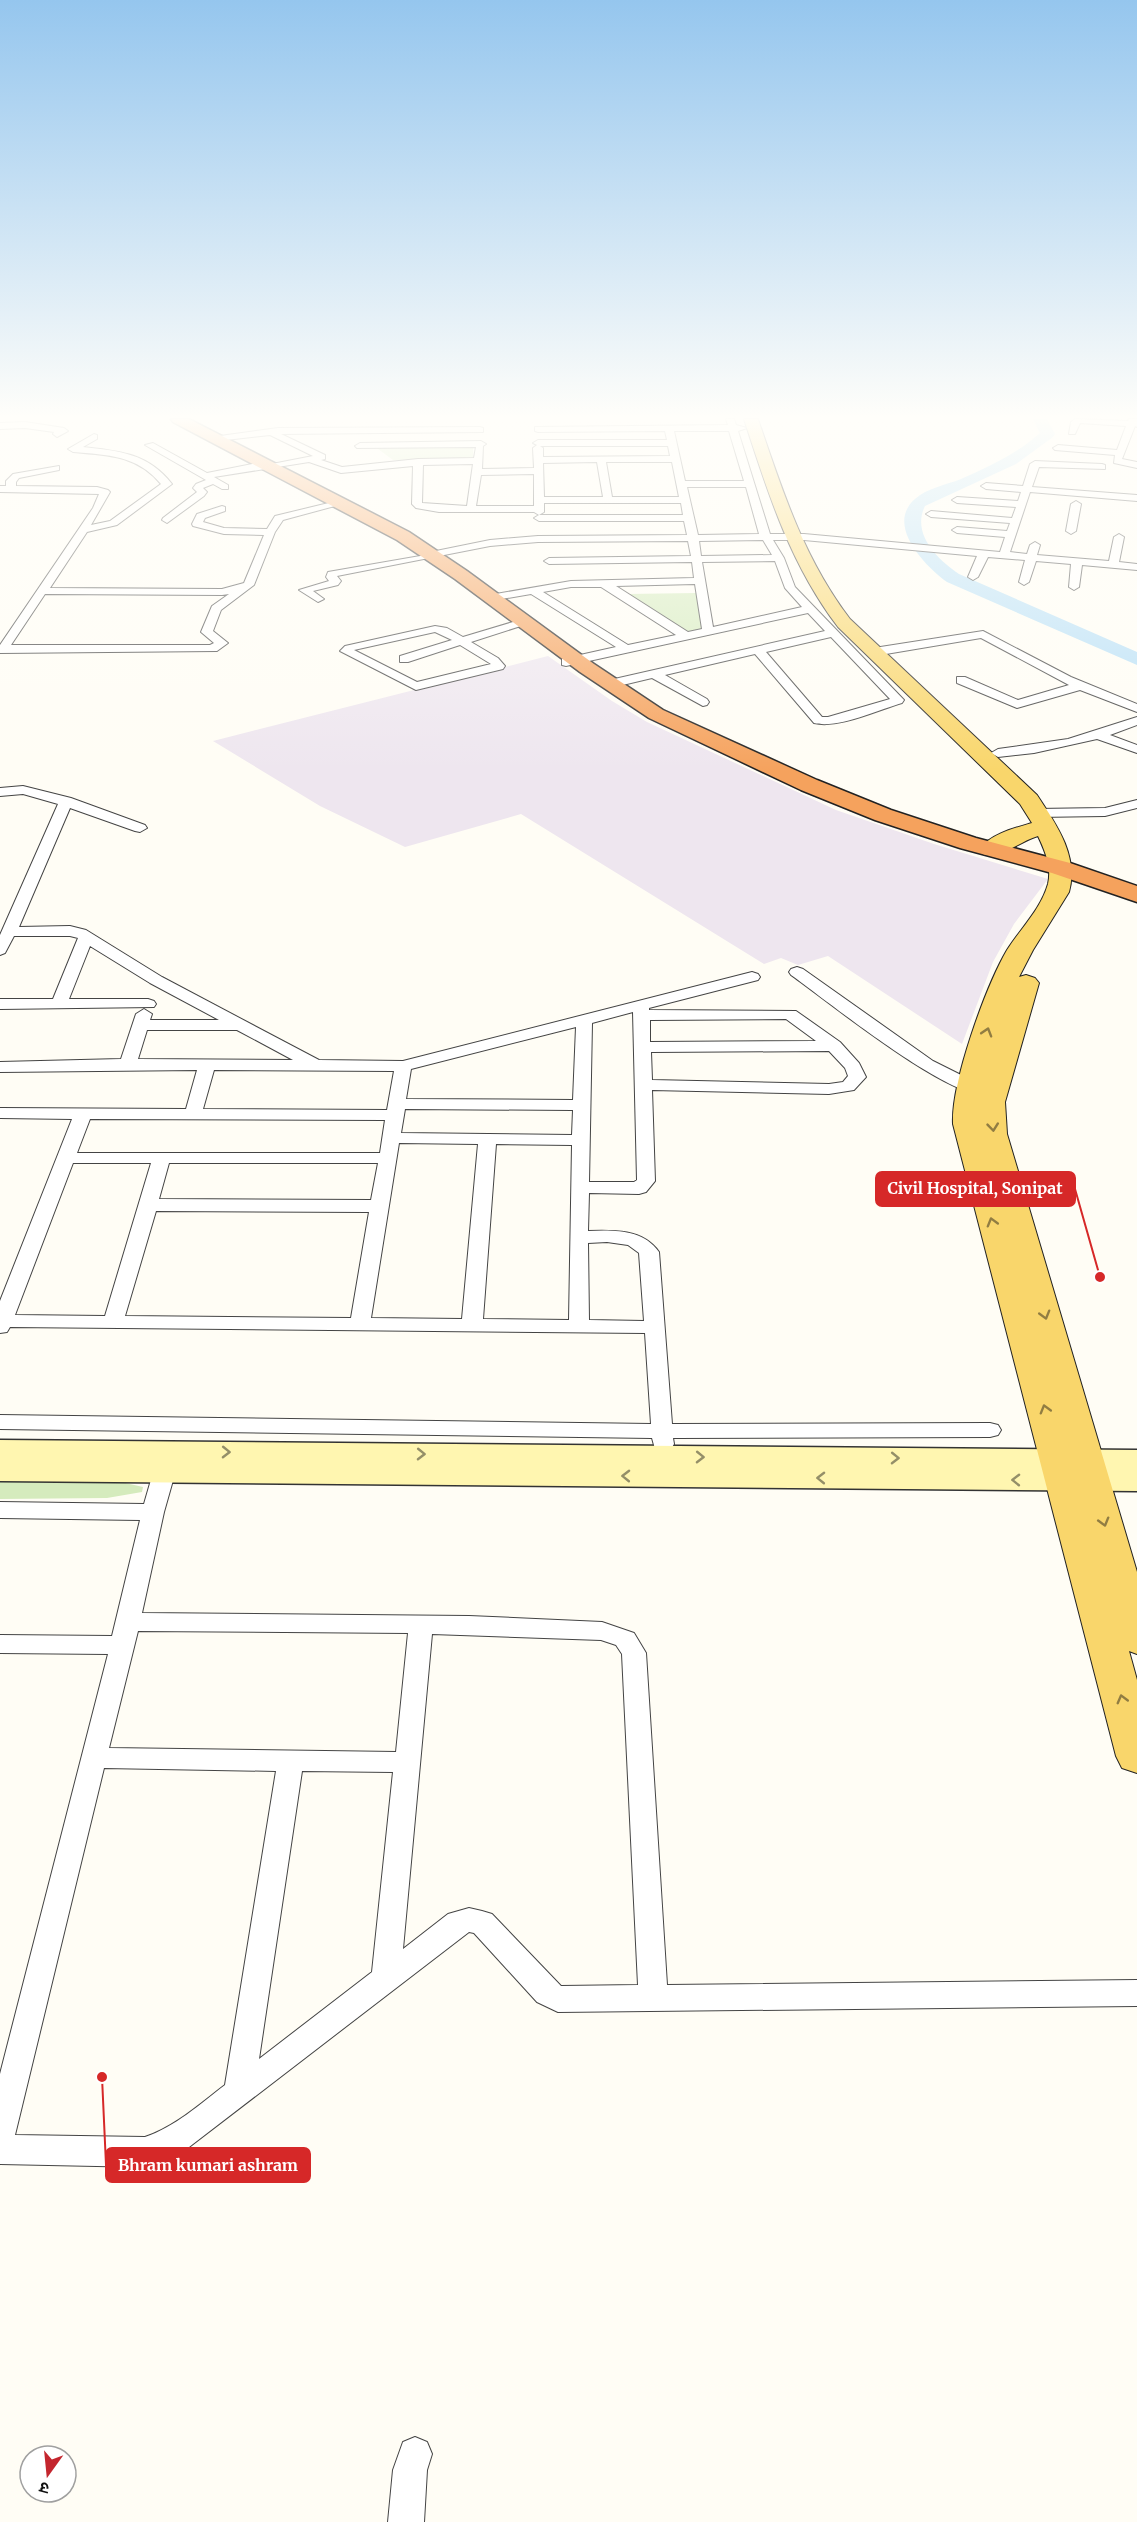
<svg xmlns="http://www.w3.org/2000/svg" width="1137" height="2522" font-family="Merriweather,'Noto Sans Devanagari',serif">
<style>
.industrial{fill:#eee6ef}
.green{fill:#d5ebbd}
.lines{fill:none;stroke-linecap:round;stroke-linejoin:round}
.river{fill:#b9e0f7;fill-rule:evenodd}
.street-casing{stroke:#444;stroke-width:2}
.secondary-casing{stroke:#333;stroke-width:3}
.primary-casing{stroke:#222;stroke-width:2}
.highway-casing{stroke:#222;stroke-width:3}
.street{fill:#fff;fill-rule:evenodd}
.secondary{fill:#fff6b0;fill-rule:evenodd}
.primary{fill:#f9d66b;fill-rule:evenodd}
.highway{fill:#f5a25d;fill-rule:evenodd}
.oneway{stroke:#917d42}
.oneway2{stroke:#948f68}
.leader{fill:none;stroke:#d62828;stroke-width:2}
.callout-dot{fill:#d62828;stroke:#fff;stroke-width:2}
.callout{fill:#d62828;stroke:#d62828;stroke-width:2}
.callout-label{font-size:16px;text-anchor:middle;font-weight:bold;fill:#fff}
</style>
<rect width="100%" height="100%" fill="#fffdf5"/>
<path class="industrial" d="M548,656L612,701L647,722L836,810L934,844L1048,879L1014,924L993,962L962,1044L828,956L798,965L781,958L764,964L521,814L405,847L320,806L213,741Z"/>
<path class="green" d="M473,445V459L393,460L374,446Z
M696,593L703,630L686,633L627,594Z
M0,1481L121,1482L143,1487L142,1492L107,1498L0,1499Z"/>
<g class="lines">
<path class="river" d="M1033,419H1047L1055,434L1053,437L1016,464L925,506C911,534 938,560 959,574L1137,652V665L947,582C925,566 885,525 915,499C927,488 946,485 961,479C989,467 1018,453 1040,433Z"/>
<defs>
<path id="street" d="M726,419H734L736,425L747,428L738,431L770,534H804L1000,552L1005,537L957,533L952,530L957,527L1007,531L1010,523L931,517L926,514L931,511L1012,518L1016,507L957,503L952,500L957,497L1018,501L1021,492L986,489L981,486L986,483L1023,486L1030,464L1035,461L1102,464L1105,465V469L1039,467L1032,487L1137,495V501L1030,492L1010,552L1027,554L1030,545L1035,542L1040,545L1037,555L1109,561L1114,537L1119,534L1124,537L1119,562L1137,564V570L1082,565L1079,587L1074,590L1069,587L1071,564L1036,561L1029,582L1024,585L1019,582L1025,560L988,557L978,577L973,580L968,577L977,556L804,540H773L784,558L795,587L904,700L902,703C878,710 838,729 814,723L755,654L665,675L707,699L709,702L707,705L703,706L652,678L610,688L604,684L610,680L825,631L808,613L566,666L562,665V659L616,647L531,594L490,601L484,598L490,595L571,581L694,578L692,562L549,564L544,561L549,558L691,556L688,541L538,542L490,546L337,576L341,581L338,585L313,591L324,599L318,602L299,590L329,581L326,577L328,572L426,555L431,552L490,540L538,536L687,535L684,521H539L534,518L539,515H683L681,503H544V512L539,515L534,512H439L416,508L412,504L413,466L341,473L309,462L214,477L228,485V489H222L213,484L203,488L207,492L204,496L167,523L162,520L163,518L197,492L193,488L196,484L206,480L145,445L153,443L207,473L267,461L272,464L313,456L270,435L217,441L216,439L220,436L278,428L480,427L483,428V432L281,434L325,455V459L321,460L342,467L418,459L474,458L476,447L357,448L355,446L360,443L481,441L486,444L483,446L482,469L534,468L533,448L537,445L533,443L538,440H667L665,431L538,432L535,431V427L728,425ZM674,431H729L744,481H685ZM540,446H668L670,456L543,457V448ZM597,462L603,497H544L543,463ZM606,462H672L679,497H612ZM473,464L467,506L422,503L423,465ZM534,474V506H476L481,475ZM687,487H746L759,534L698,535ZM763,540L772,555L701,556L699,541ZM775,561L785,588L802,607L713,627L702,562ZM695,584L702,629L688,632L616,586ZM571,587H601L676,635L628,645L543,592ZM831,637L890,699L828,717H822L766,652Z
M1075,419L1128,421L1129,419H1137V427L1135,426L1122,459L1137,462V468L1114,463L1115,455L1055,450L1053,448L1058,445L1117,450L1126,426L1080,423L1075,434H1069L1071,422Z
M25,422L64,428L68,431L57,437L53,434L54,432L25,428L0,429V423Z
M94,434L97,435V439L83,447C119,451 148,453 172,484L117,525L87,532L50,588L222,589L244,583L264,535L224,534L193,526L192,524L197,514L222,506L225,507V511L205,518L203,522L224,528L267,529L275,516L341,500L346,503L283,520L275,532L254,585L221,610L213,631L228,643L217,651L0,653V645L93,508L99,494L0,492V486H6V481L13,474L59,466V470L19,478L16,482V486L97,487L108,490L110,492L91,525L110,521L161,484C137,455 108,455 73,452L68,449ZM45,594L222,595L229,594L212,606L201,632L214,643L210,645H11Z
M1076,501L1081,504L1076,531L1071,534L1066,531L1071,504Z
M523,619L527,620V624L471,642L498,658L505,666L503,669L416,690L340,651L345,646L435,626L447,628L463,637ZM435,632L452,640L400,656V662H408L460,645L491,664L417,682L354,650Z
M983,631L1071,677L1137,704V712L1080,690L1017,708L957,683V677H965L1018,700L1069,685L981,638L874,656L868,652L874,648Z
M1137,717V725L1110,735L1137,745V753L1097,739L1034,753L998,757L991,753L998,749L1068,739Z
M23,786L71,798L145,825L147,828L140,832L135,831L70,808L19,927L70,926L86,930L162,977L319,1060L403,1061L752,972L758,974L760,977L758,980L649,1008V1010L796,1011L840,1042L859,1063L866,1077L854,1090L829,1094L652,1090L655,1181L646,1192L639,1194L589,1193L588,1231C613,1230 643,1229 659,1252L672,1424L990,1423L998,1425L1001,1430L998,1435L990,1437L673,1438L674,1444L671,1449L663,1451L655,1449L652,1438L0,1429V1415L651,1424L645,1333L10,1327L7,1332L0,1333V1301L72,1119L0,1118V1108L186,1109L197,1070L0,1072V1062L121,1059L136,1014L144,1009L152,1014L150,1020H219L150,983L90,946L69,999H148L154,1001L156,1004L154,1007L0,1009V999H53L78,938L70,936H14L5,953L0,955V935L58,804L23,794L0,796V788ZM633,1012L637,1180L634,1182H589L592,1023ZM786,1019L816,1041L650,1042V1020ZM576,1027L573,1100L406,1099L411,1069ZM147,1030H237L293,1060L138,1059ZM829,1051L845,1068L848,1076L843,1082L829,1084L652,1080L651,1052ZM214,1070L394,1071L387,1110L203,1109ZM405,1109L573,1110L572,1135L401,1133ZM90,1119L385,1120L380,1153H77ZM399,1143L478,1144L462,1319L371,1318ZM496,1144L572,1145L569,1320L483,1319ZM73,1163H151L105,1316L15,1315ZM169,1163H378L371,1200L159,1199ZM156,1211L369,1212L351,1318L125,1316ZM607,1242L628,1245L639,1253L644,1321L589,1320L588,1243Z
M1137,800V808L1105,816L1036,817L1029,813L1036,809L1105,808Z
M797,967L803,969L933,1061L977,1083L988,1086L991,1090L988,1094C953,1103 825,999 791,975L789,972L791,969Z
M168,1452L176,1454L179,1459L164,1512L142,1613L469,1616L602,1622L634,1633L646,1653L667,1985L1137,1980V2006L558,2012L537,2002L474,1933L469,1932L180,2154L145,2167L0,2164V2074L108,1654L0,1653V1635L112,1636L140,1520L0,1518V1502L144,1504L157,1459L160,1454ZM138,1631L408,1633L396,1752L109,1748ZM432,1634L601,1640L616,1645L622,1654L638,1985L561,1986L492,1914L482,1911L469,1908L448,1914L403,1949ZM104,1768L276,1771L225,2085C200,2104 175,2127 145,2137L15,2135ZM302,1771L393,1772L372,1972L259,2059Z
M415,2437L427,2442L432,2454L427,2470L424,2522H388L393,2470L403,2442Z"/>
<path id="secondary" d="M0,1440L1137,1450V1491L0,1481Z"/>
<path id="primary" d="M744,419H758C782,490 804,559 850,619L1037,795C1056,824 1079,856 1069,892L1033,950L1019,977L1026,975L1035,978L1039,983L1005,1102L1007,1134L1137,1572V1654L1129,1651L1137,1680V1773L1122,1768L1116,1756L953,1124C951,1082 986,986 1007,950C1021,928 1041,909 1048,884C1052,867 1045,851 1038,836C1020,841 1002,859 983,854L980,849C990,834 1015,828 1032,823L1020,804L838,627C790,564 768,493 744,419Z"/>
<path id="highway" d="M171,419H189L409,532L467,571L594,664L663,710L817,780L891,810L976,838L1070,863L1137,886V902L1052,873L960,848L875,820L801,790L649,718L580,672L455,579L397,540L173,422Z"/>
</defs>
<use href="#street" class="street-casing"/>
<use href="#secondary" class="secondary-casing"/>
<use href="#primary" class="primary-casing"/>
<use href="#highway" class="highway-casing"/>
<use href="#street" class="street"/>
<use href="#secondary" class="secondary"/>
<use href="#primary" class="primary"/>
<use href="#highway" class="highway"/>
</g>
<defs><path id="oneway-chevron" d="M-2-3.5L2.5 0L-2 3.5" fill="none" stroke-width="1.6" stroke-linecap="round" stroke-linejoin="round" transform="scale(1.5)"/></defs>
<g class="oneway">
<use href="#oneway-chevron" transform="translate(987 1032) rotate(-73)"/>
<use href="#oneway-chevron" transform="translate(993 1127) rotate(84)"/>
<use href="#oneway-chevron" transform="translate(992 1222) rotate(-106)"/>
<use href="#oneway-chevron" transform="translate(1045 1315) rotate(74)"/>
<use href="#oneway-chevron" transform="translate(1045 1409) rotate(-106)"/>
<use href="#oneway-chevron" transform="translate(1104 1522) rotate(74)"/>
<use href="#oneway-chevron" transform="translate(1122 1699) rotate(-105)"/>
</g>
<g class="oneway2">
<use href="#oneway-chevron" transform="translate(226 1452) rotate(1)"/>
<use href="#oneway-chevron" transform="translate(421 1454) rotate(1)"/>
<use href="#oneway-chevron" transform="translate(700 1457) rotate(1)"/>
<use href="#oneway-chevron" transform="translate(895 1458) rotate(1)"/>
<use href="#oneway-chevron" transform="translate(626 1476) rotate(-179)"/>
<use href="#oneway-chevron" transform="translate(821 1478) rotate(-179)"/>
<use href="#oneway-chevron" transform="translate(1016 1480) rotate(-179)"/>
</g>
<linearGradient id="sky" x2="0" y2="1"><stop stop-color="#95c6ee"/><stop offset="0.54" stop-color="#fffefa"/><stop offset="1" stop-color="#fffefa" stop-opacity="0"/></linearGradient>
<rect width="1137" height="772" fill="url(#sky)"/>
<path class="leader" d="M1100 1277L1075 1189M102 2077L106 2165"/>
<g class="callout-dot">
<circle cx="1100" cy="1277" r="6"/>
<circle cx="102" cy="2077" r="6"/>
</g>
<g class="callout">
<rect x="876" y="1172" width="199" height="34" rx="6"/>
<rect x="106" y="2148" width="204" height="34" rx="6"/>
</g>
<g class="callout-label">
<text x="975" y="1194">Civil Hospital, Sonipat</text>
<text x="208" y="2171">Bhram kumari ashram</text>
</g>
<g transform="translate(48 2474) rotate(195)"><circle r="28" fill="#ffffff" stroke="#a0a0a0" stroke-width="1.5"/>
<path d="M0-4.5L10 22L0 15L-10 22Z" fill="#c4262e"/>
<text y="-9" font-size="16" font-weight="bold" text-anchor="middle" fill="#111111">उ</text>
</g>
</svg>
